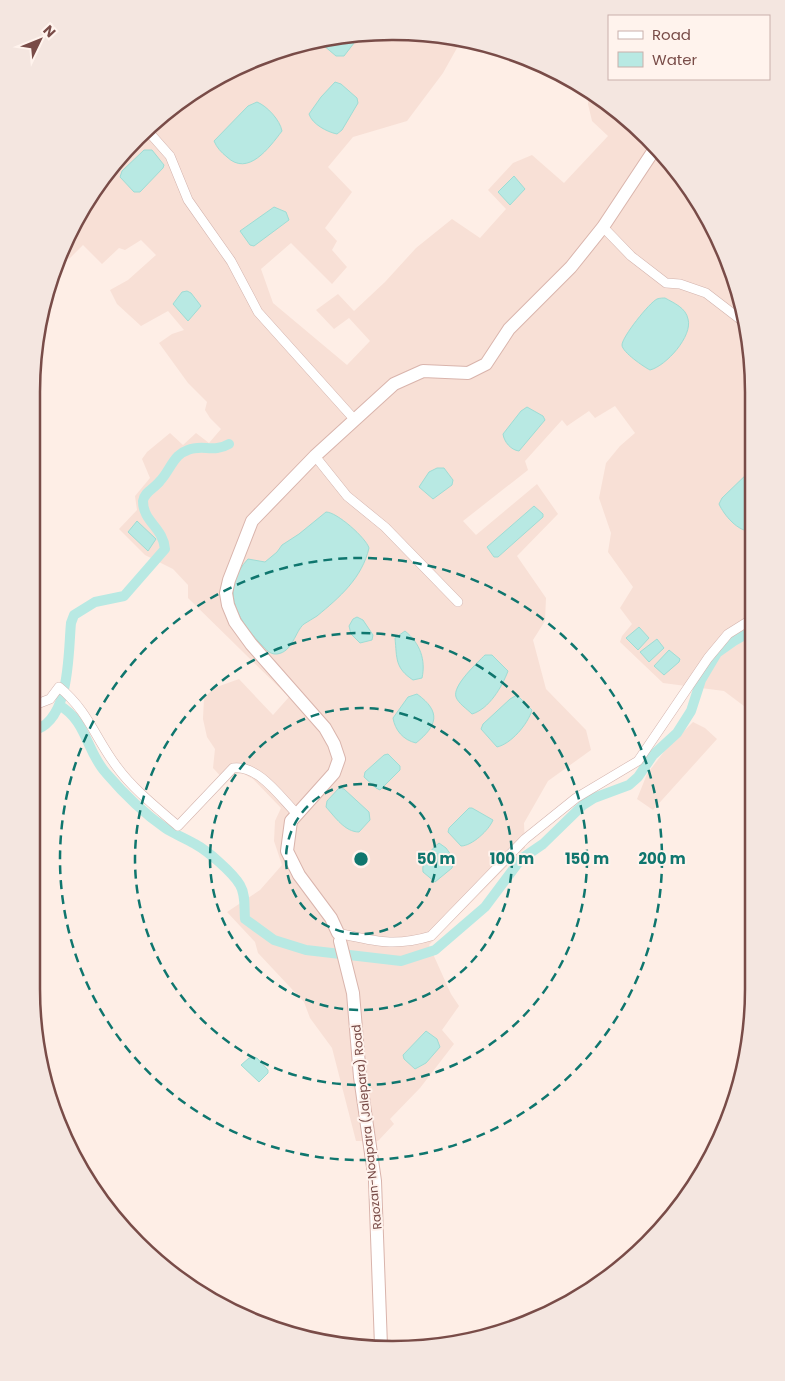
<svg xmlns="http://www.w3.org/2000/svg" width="785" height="1381" font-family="Poppins,sans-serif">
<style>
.residential{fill:#f8e0d6}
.water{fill:#b8e9e3;stroke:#9edcd4}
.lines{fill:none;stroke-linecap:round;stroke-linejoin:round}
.canal{stroke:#b8e9e3;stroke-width:10}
.minor-casing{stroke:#d3b3ad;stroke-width:10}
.secondary-casing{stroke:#d9b4ac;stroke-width:14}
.minor{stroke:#fff;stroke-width:9}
.secondary{stroke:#fff;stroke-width:12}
.ring{fill:none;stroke:#0f766e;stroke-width:2.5;stroke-dasharray:9 6}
.labels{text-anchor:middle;stroke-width:4;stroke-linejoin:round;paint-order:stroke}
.street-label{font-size:12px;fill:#794c48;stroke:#fff3ed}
.rim{fill:none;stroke:#794c48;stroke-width:2.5}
.centre{fill:#0f766e;stroke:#fff3ed;stroke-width:2.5}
.ring-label{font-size:15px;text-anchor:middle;font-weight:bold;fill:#0f766e;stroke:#fff3ed;stroke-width:4;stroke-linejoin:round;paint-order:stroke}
</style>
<rect width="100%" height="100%" fill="#feeee6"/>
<path class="residential" d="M369,32L440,34L462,39L443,73L407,121L353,137L328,167L352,192L325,228L337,241L332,250L347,267L332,284L291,243L261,269L273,303L347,365L370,341L349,318L334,329L316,310L338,294L354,311L385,282L416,248L452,219L480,238L506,209L488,190L513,163L532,155L564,183L608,136L592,121L588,104L589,92L648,137L693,192L734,276L751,346L752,712L724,691L663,683L620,642L622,636L632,624L620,608L633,587L608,552L611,533L599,498L606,463L620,446L635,433L615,406L595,418L589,411L567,426L562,420L525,461L528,470L463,521L476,535L537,484L558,514L517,556L546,598L545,621L533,640L546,689L586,730L591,750L548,781L524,823L525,848L429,945L451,994L459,1006L442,1030L454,1044L420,1088L390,1119L394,1124L378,1141H356L332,1048L310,1018L304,1002L258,953L255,942L227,912L260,890L282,865L274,841L275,821L281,808L253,779L242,773L236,774L226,782L213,768L215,749L207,737L203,719L204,698L214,688L239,679L273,715L289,697L188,598V585L173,569L145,555L119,529L137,510L135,496L150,478L142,459L147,452L170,433L183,445L196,433L209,443L221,429L210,418L205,410L207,402L188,383L159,343L172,334L184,330L168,311L141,326L117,304L110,290L128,280L156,255L141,240L125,250L119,248L102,264L83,245L69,259L62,252L80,212L121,154L173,106L233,68L299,43Z
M693,722L705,728L717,739L653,810L637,799L647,774L666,749Z"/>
<path class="water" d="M361,34L344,56H336L323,45V40Z
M335,82L341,84L357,98L358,103L342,130L337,134C327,132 312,124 309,114L321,97Z
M257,102C267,106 280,120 282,131C269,148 248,177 227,157C221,152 217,148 214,141L248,106Z
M144,150H152L164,165L163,168L140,192H134L120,177L122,171Z
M514,176L525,189L510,205L498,192Z
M274,207L286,212L289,220L254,246L250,245L240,231Z
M187,291L191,293L201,306L188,321L173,304L182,292Z
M665,298C674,303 686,308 688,319C693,336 666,366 650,370C644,367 622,352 622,345C622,337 649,303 657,299C660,298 663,298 665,298Z
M527,407L543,416L545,420L519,451C511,450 504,442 503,434L521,411Z
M437,468H444L453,480L452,485L433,499L419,487L429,472Z
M751,470V531C738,532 724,515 719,504L722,498Z
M534,506L543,514V517L498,557H494L487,547Z
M326,512C337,512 366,538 369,548C362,578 340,597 317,616C313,619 308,621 304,624C295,631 293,652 277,654C269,655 264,647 259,642C236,617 220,589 248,559L265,562L277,552L282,545L299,534Z
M137,521L156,539L148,551L128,532Z
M357,617L363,620L373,635L372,640L360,643L351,634L349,626L353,619Z
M639,627L649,638L638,650L626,638Z
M405,631C420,643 426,660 422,678L413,680C395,668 397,659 395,638Z
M657,639L664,648L649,662L640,652Z
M669,650L680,659L679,662L664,675L654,666Z
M485,655H492L508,671C502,687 489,709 472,714C467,709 458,703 456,697C452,686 477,663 485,655Z
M417,694C442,712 437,726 416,743C403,740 395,730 393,718L408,697Z
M517,695L532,710C528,724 511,744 497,747L481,729L483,724L510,699Z
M388,754L400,766V770L380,790L376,788L364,777L365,772L384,755Z
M339,788L344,789L369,812L370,820L359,832C345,832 335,817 326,807L327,801Z
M469,808H472L493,820C489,830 472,846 461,846L448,832L449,828Z
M439,843L446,848L454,859L452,868L435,882L423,872C421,862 431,849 439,843Z
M426,1031L437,1039L440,1047L426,1063L415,1069L404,1059L403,1055Z
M249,1058H257L268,1070V1073L259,1082L241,1065Z"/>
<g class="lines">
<path class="canal" d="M59,705C87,721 86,751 106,773C124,794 142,812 165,828C174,834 185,838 195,844C208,851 233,873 240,885C246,895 244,908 245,919L274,940L306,950L401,961L435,950L485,907L521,859L543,844L583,805L594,798L629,785L638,777L653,755L677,733L691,711L701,680L717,653L734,641L752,631
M32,731C71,722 68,653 71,623L74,615L95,602L124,596L165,549C163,527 143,522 143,501C144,492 155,488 160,481C167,474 171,463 178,456C180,454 185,451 188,450C202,444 214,453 229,444"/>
<defs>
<path id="minor" d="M147,130L170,156L188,200L231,261L258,312L354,419
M603,227L631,256L666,283L680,284L706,293L745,323
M315,456L347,496L385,527L458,602
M32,706L50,699L59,687C89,712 95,738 117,767C133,789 157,808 178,826L233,768C259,765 280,797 297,814
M338,933C373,941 395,947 431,936L525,839L576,798L638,761L708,658L728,634L752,619"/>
<path id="secondary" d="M338,933L331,918L299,875L287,851L291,821L334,773L339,759L334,744L325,728L251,644L235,622L228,605L226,593L229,580L252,521L315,456L394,384L423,371L468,373L486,364L509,329L571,267L603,227L656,147
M340,941L353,993L360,1077L375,1181L381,1346"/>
</defs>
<use href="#minor" class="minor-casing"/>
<use href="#secondary" class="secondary-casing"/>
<use href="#minor" class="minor"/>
<use href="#secondary" class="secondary"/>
</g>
<g class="ring">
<circle cx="361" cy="859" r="75"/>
<circle cx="361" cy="859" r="151"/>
<circle cx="361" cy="859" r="226"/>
<circle cx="361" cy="859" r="301"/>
</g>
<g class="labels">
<g class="street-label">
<text transform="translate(367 1127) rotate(-96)" y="4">Raozan-Noapara (Jalepara) Road</text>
</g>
</g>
<path d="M0 0H785V1381H0ZM392 40H393A352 352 0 0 1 745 392V989A352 352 0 0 1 393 1341H392A352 352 0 0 1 40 989V392A352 352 0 0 1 392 40Z" fill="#f4e6e0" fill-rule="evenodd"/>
<path class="rim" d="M392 40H393A352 352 0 0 1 745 392V989A352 352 0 0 1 393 1341H392A352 352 0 0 1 40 989V392A352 352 0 0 1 392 40Z"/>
<circle cx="361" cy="859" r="8" class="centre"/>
<g class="ring-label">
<text x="436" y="864">50 m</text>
<text x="512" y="864">100 m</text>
<text x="587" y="864">150 m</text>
<text x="662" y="864">200 m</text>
</g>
<rect x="608" y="15" width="162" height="65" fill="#fff3ed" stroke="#c9b0ab"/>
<rect x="618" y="31" width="25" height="8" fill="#ffffff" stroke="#c9b0ab"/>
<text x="652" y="40" font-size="15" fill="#794c48">Road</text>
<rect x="618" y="52" width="25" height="15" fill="#b8e9e3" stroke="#c9b0ab"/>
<text x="652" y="65" font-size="15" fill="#794c48">Water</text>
<g transform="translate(40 40) rotate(47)" stroke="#fff3ed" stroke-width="4" paint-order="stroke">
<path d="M0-4L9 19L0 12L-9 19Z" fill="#794c48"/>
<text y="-8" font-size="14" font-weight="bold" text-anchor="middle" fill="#794c48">N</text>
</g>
</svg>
